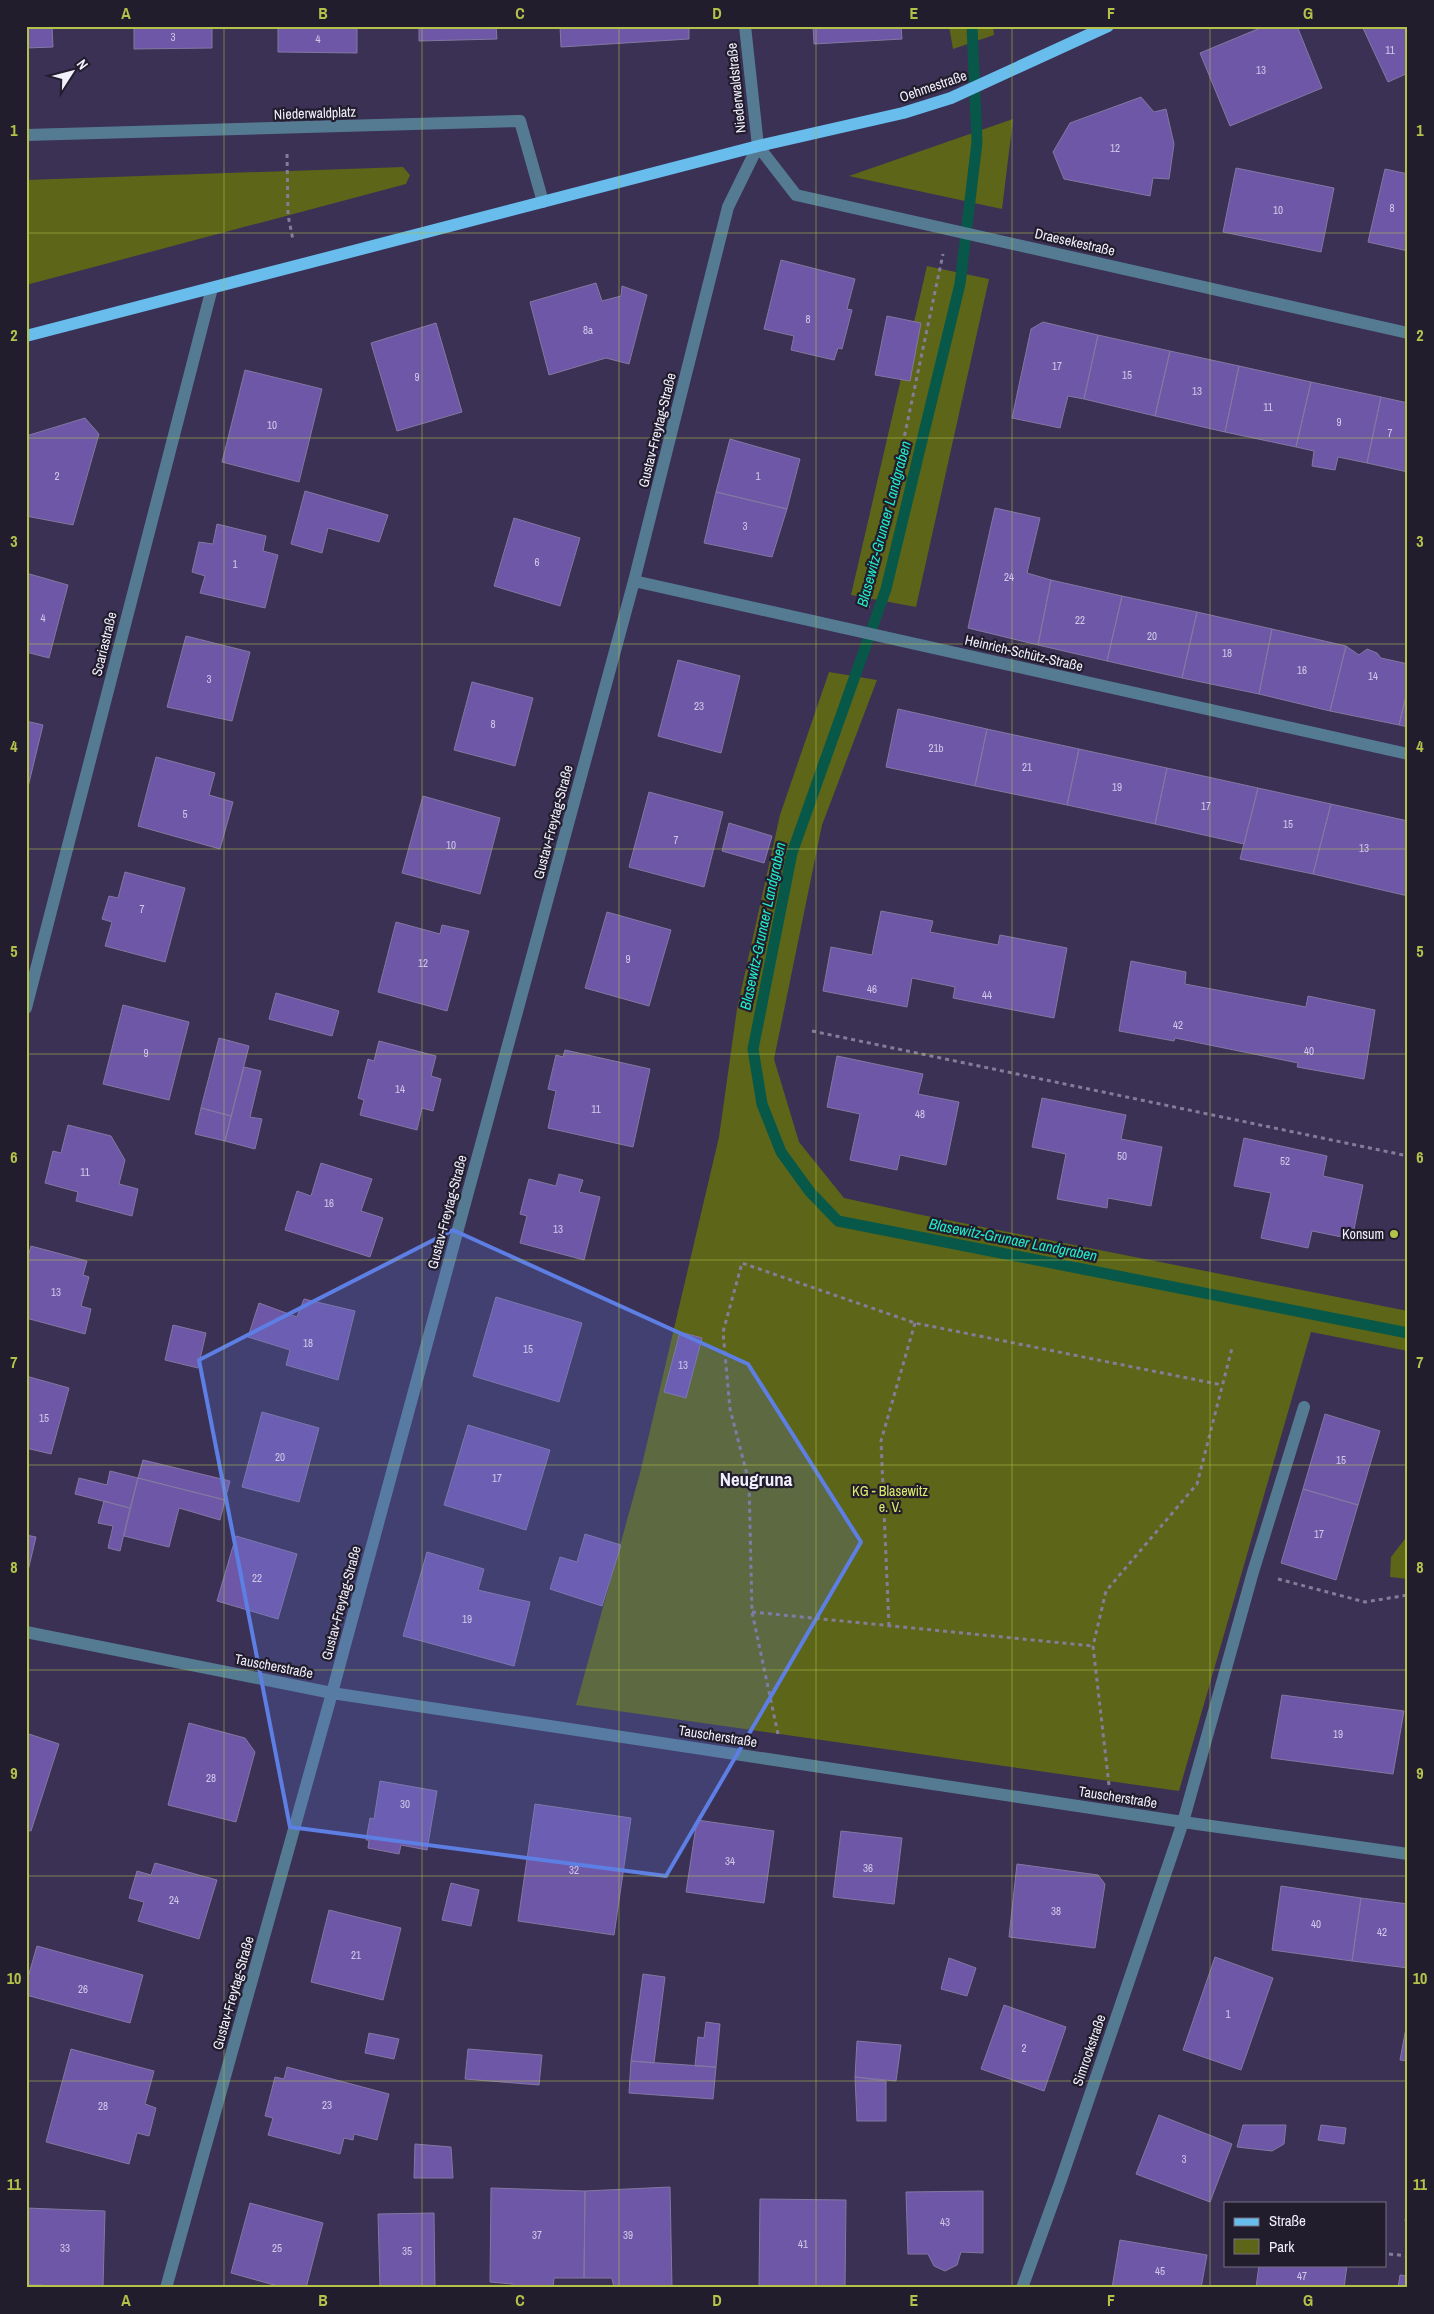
<svg xmlns="http://www.w3.org/2000/svg" width="1434" height="2314" font-family="'Archivo Narrow',sans-serif">
<style>
.green{fill:#5d6518}
.lines{fill:none;stroke-linecap:round;stroke-linejoin:round}
.stream{stroke:#075849;stroke-width:11}
.building{fill:#6f57a8;stroke:#8278a1}
.path{stroke:#847d98;stroke-width:3;stroke-dasharray:4 4;stroke-linecap:butt}
.minor{stroke:#557b93;stroke-width:12}
.major{stroke:#68bdec;stroke-width:12}
.marked{fill:#5d7ee3;fill-opacity:0.2;stroke:#5d7ee3;stroke-width:4;stroke-linejoin:round}
.grid{fill:none;stroke:#b4c24a;stroke-width:1;stroke-opacity:0.55}
.poi-dot{fill:#b4c24a;stroke:#211d2d;stroke-width:2}
.labels{text-anchor:middle;stroke-width:4.5;stroke-linejoin:round;paint-order:stroke}
.number-label{font-size:11px;fill:#d1c9e8}
.street-label{font-size:14px;fill:#f2effd;stroke:#211d2d}
.poi-label{font-size:14px;fill:#f2effd;stroke:#211d2d;text-anchor:end}
.park-label{font-size:14px;fill:#dcec69;stroke:#211d2d}
.water-label{font-size:15px;font-style:italic;fill:#20eec9;stroke:#211d2d}
.district-label{font-size:19px;font-weight:bold;fill:#f2effd;stroke:#211d2d}
.neatline{fill:none;stroke:#b4c24a;stroke-width:2}
.grid-label{font-size:16px;text-anchor:middle;font-weight:bold;fill:#b4c24a}
</style>
<rect width="100%" height="100%" fill="#3b3155"/>
<path class="green" d="M949,26H993L994,35L953,49Z
M1013,119L1002,209L849,176Z
M403,167L410,175L406,184L26,285V180Z
M927,266L989,279L916,607L851,595Z
M829,672L877,680L822,825L774,1059L799,1142L844,1198L917,1214L1408,1311V1351L1311,1332L1179,1791L576,1705L640,1473L719,1137L737,1009L780,815Z
M1408,1535V1579L1390,1577L1391,1557Z"/>
<g class="lines">
<path class="stream" d="M972,26L977,142L960,284L886,589L792,853L753,1049L762,1104L781,1152L810,1192L838,1221L1408,1333"/>
</g>
<path class="building" d="M26,26H52L53,47L26,48Z
M134,26H212V48L134,49Z
M278,26H357V53L278,52Z
M419,26H496L497,39L419,41Z
M560,26H689V39L561,47Z
M813,26H901L902,39L814,44Z
M1265,26H1297L1322,88L1230,126L1200,53Z
M1362,26H1408V73L1388,82Z
M1141,97L1154,112L1166,109L1174,144L1169,179L1153,178L1150,196L1064,179L1053,152L1070,123Z
M1236,168L1334,188L1321,252L1223,232Z
M1385,169L1408,174V251L1368,242Z
M781,260L855,279L847,309L852,310L842,349L838,348L834,360L791,350L794,336L764,329Z
M596,283L602,301L621,296L622,286L647,295L629,364L606,358L549,375L530,302Z
M887,316L921,323L910,381L875,375Z
M1043,322L1098,335L1084,399L1068,396L1060,428L1012,418L1031,329Z
M436,323L462,412L397,431L371,343Z
M1098,335L1170,351L1155,416L1084,399Z
M1170,351L1239,366L1225,432L1155,416Z
M1239,366L1311,382L1296,447L1225,432Z
M245,370L322,389L299,482L222,462Z
M1311,382L1381,397L1367,463L1338,457L1335,470L1312,466L1314,451L1296,447Z
M1381,397L1408,403V472L1367,463Z
M85,418L99,434L73,525L26,516V436Z
M730,439L800,459L787,509L716,492Z
M305,491L388,515L379,542L328,528L322,553L291,544Z
M716,492L787,509L772,557L704,543Z
M995,508L1040,518L1027,573L1051,580L1038,645L968,628Z
M514,518L580,538L560,606L494,586Z
M217,524L266,536L263,551L278,555L265,608L200,593L205,576L192,572L199,542L213,544Z
M26,573L68,585L49,658L26,652Z
M1051,580L1122,596L1107,661L1038,645Z
M1122,596L1197,612L1182,678L1107,661Z
M1197,612L1272,629L1259,694L1182,678Z
M1272,629L1346,646L1330,711L1259,694Z
M186,636L250,652L232,721L167,707Z
M1346,646L1359,655L1367,649L1377,653L1381,658L1408,664V688L1399,725L1330,711Z
M678,660L740,676L721,753L658,736Z
M472,682L533,698L515,766L454,750Z
M1408,688V727L1399,725Z
M898,709L987,729L975,786L886,767Z
M26,721L43,725L28,787L26,786Z
M987,729L1079,749L1067,805L975,786Z
M1079,749L1167,768L1155,824L1067,805Z
M156,757L215,773L209,795L233,802L220,849L138,826Z
M1167,768L1258,788L1244,844L1155,824Z
M1258,788L1331,804L1313,874L1240,859Z
M649,792L723,812L704,887L629,867Z
M423,796L500,818L480,894L402,873Z
M1331,804L1408,821V896L1313,874Z
M729,823L772,836L764,863L722,851Z
M125,872L185,888L165,962L105,946L112,922L102,919L109,896L118,898Z
M881,911L933,921L930,932L998,945L1000,935L1067,948L1054,1018L953,998L955,987L912,978L907,1007L823,991L831,947L872,955Z
M607,912L671,930L649,1006L585,988Z
M396,922L440,934L442,925L469,931L447,1011L378,992Z
M1131,961L1186,972L1185,984L1306,1007L1308,996L1375,1010L1364,1079L1297,1067L1298,1063L1175,1038L1174,1041L1119,1031Z
M276,993L339,1011L332,1036L269,1019Z
M123,1005L189,1022L169,1100L103,1084Z
M219,1038L249,1046L231,1116L201,1108Z
M379,1041L436,1056L431,1076L441,1079L433,1111L422,1108L417,1130L360,1115L364,1100L358,1098L368,1059L374,1061Z
M565,1050L650,1069L633,1147L548,1128L556,1091L548,1089L556,1055L563,1057Z
M837,1056L923,1074L918,1094L959,1102L946,1165L900,1155L897,1170L850,1160L860,1114L827,1107Z
M244,1067L261,1071L250,1117L262,1119L255,1149L225,1141Z
M1042,1098L1126,1115L1121,1139L1162,1147L1151,1206L1108,1198L1107,1208L1057,1199L1066,1154L1032,1147Z
M201,1108L231,1116L225,1141L195,1134Z
M68,1125L111,1136L125,1160L119,1184L138,1189L132,1216L76,1201L78,1192L45,1183L53,1151L61,1153Z
M1244,1138L1327,1156L1323,1176L1363,1185L1352,1239L1312,1231L1308,1248L1261,1238L1271,1193L1234,1186Z
M321,1163L372,1179L361,1211L383,1218L370,1257L285,1230L297,1191L311,1196Z
M559,1174L583,1180L579,1192L600,1197L584,1260L520,1243L527,1216L520,1214L529,1179L556,1186Z
M31,1246L87,1261L83,1275L89,1277L81,1306L91,1309L85,1334L26,1318V1264Z
M496,1297L582,1323L559,1402L473,1376Z
M304,1299L355,1311L338,1380L286,1365L290,1350L248,1337L259,1303L297,1317Z
M173,1325L206,1333L198,1368L165,1360Z
M680,1332L702,1338L686,1398L664,1392Z
M26,1376L69,1388L51,1454L26,1448Z
M262,1412L319,1428L299,1502L242,1487Z
M1325,1414L1380,1431L1358,1505L1303,1489Z
M468,1425L550,1450L526,1530L444,1505Z
M143,1460L230,1481L225,1500L138,1478Z
M110,1471L138,1478L130,1508L75,1494L79,1478L107,1485Z
M138,1478L225,1500L220,1520L179,1508L169,1547L124,1536Z
M1303,1489L1358,1505L1336,1580L1281,1563Z
M104,1501L130,1508L120,1551L108,1548L113,1526L98,1523Z
M585,1534L621,1545L602,1606L550,1589L560,1557L577,1562Z
M26,1535L36,1537L27,1575L26,1574Z
M236,1536L297,1554L278,1619L217,1601Z
M427,1552L484,1569L478,1590L530,1602L514,1666L403,1636Z
M1282,1695L1404,1711L1393,1774L1271,1758Z
M189,1723L245,1738L255,1752L236,1822L168,1805Z
M29,1734L59,1744L31,1831L26,1830V1742Z
M380,1781L437,1791L427,1850L401,1845L399,1854L368,1848L369,1840H366L370,1818L374,1819Z
M535,1804L631,1818L614,1935L518,1921Z
M697,1820L774,1831L764,1903L686,1892Z
M841,1831L902,1838L894,1904L833,1897Z
M155,1863L217,1880L199,1939L138,1921L144,1902L129,1898L137,1871L151,1875Z
M1017,1864L1098,1875L1105,1884L1095,1948L1009,1937Z
M451,1883L479,1890L471,1926L442,1920Z
M1281,1886L1361,1898L1352,1961L1272,1950Z
M1361,1898L1408,1904V1968L1352,1961Z
M329,1910L401,1928L383,2000L311,1982Z
M37,1946L143,1975L130,2023L26,1995V1984Z
M1215,1957L1273,1978L1241,2070L1183,2050Z
M949,1958L976,1968L967,1996L941,1989Z
M643,1974L665,1977L654,2063L631,2061Z
M1004,2005L1066,2027L1044,2091L981,2069Z
M706,2022L720,2024L716,2067L695,2066L698,2037L704,2038Z
M1406,2028H1408V2061L1400,2060Z
M369,2033L399,2039L394,2059L365,2053Z
M857,2041L901,2045L896,2081L855,2077Z
M71,2049L154,2071L145,2104L156,2108L149,2136L137,2133L129,2164L46,2142Z
M468,2049L542,2055L539,2085L465,2079Z
M631,2061L716,2067L713,2099L629,2093Z
M287,2067L389,2094L377,2140L354,2134L353,2140L344,2138L340,2154L268,2135L273,2118L265,2116L275,2077L284,2079Z
M855,2077L886,2081V2121H857Z
M1159,2115L1232,2144L1210,2202L1136,2174Z
M1243,2125H1286L1284,2144L1272,2151L1237,2147Z
M1321,2125L1346,2128L1344,2144L1318,2140Z
M415,2144L451,2147L453,2178H414Z
M670,2187L672,2288H614L612,2278H584L585,2191Z
M491,2188L585,2191L584,2278H554L553,2288H513L512,2284L490,2282Z
M983,2191V2253L961,2252L957,2265L945,2271L934,2266L928,2254H908L906,2192Z
M760,2199L846,2200L845,2288H759Z
M1408,2199V2221H1405Z
M250,2203L323,2223L306,2288H285L231,2273Z
M26,2208L105,2211L103,2287L43,2288V2285H26Z
M434,2213L435,2288H380L378,2214Z
M1120,2240L1207,2255L1201,2288H1112Z
M1259,2265H1347L1344,2288H1256Z
M1400,2275L1408,2276V2288H1398Z"/>
<g class="lines">
<path class="path" d="M287,154L288,215L293,240
M868,608L943,254
M812,1031L1408,1156
M1278,1579L1365,1602L1408,1595
M752,1612L1093,1646
M889,1626L881,1441L915,1323
M778,1734L752,1612L749,1482L730,1409L723,1332L742,1263L915,1323L1222,1385
M1109,1785L1093,1646L1106,1591L1197,1484L1232,1348
M1389,2254L1408,2256"/>
<path class="minor" d="M745,26L758,146
M26,135L520,121L543,202
M758,146L796,195L1408,333
M634,581L1408,754
M26,1008L212,288
M26,1632L332,1693L1183,1822L1408,1854
M166,2288L332,1693L634,581L728,207L758,146
M1022,2288L1061,2180L1183,1822L1253,1572L1304,1407"/>
<path class="major" d="M26,336L758,146L903,113L951,98L1108,26"/>
</g>
<path class="marked" d="M453,1230L748,1364L861,1542L666,1876L290,1827L199,1360Z"/>
<path class="grid" d="M224,26V2288M422,26V2288M619,26V2288M816,26V2288M1012,26V2288M1210,26V2288M26,233H1408M26,438H1408M26,644H1408M26,849H1408M26,1054H1408M26,1260H1408M26,1465H1408M26,1670H1408M26,1876H1408M26,2081H1408"/>
<circle class="poi-dot" cx="1394" cy="1234" r="5"/>
<g class="labels">
<g class="number-label">
<text x="173" y="41">3</text>
<text x="318" y="43">4</text>
<text x="1390" y="54">11</text>
<text x="1261" y="74">13</text>
<text x="1115" y="152">12</text>
<text x="1392" y="212">8</text>
<text x="1278" y="214">10</text>
<text x="808" y="323">8</text>
<text x="588" y="334">8a</text>
<text x="1057" y="370">17</text>
<text x="1127" y="379">15</text>
<text x="417" y="381">9</text>
<text x="1197" y="395">13</text>
<text x="1268" y="411">11</text>
<text x="1339" y="426">9</text>
<text x="272" y="429">10</text>
<text x="1390" y="437">7</text>
<text x="57" y="480">2</text>
<text x="758" y="480">1</text>
<text x="745" y="530">3</text>
<text x="537" y="566">6</text>
<text x="235" y="568">1</text>
<text x="1009" y="581">24</text>
<text x="43" y="622">4</text>
<text x="1080" y="624">22</text>
<text x="1152" y="640">20</text>
<text x="1227" y="657">18</text>
<text x="1302" y="674">16</text>
<text x="1373" y="680">14</text>
<text x="209" y="683">3</text>
<text x="699" y="710">23</text>
<text x="493" y="728">8</text>
<text x="936" y="752">21b</text>
<text x="1027" y="771">21</text>
<text x="1117" y="791">19</text>
<text x="1206" y="810">17</text>
<text x="185" y="818">5</text>
<text x="1288" y="828">15</text>
<text x="676" y="844">7</text>
<text x="451" y="849">10</text>
<text x="1364" y="852">13</text>
<text x="142" y="913">7</text>
<text x="628" y="963">9</text>
<text x="423" y="967">12</text>
<text x="872" y="993">46</text>
<text x="987" y="999">44</text>
<text x="1178" y="1029">42</text>
<text x="1309" y="1055">40</text>
<text x="146" y="1057">9</text>
<text x="400" y="1093">14</text>
<text x="596" y="1113">11</text>
<text x="920" y="1118">48</text>
<text x="1122" y="1160">50</text>
<text x="1285" y="1165">52</text>
<text x="85" y="1176">11</text>
<text x="329" y="1207">16</text>
<text x="558" y="1233">13</text>
<text x="56" y="1296">13</text>
<text x="308" y="1347">18</text>
<text x="528" y="1353">15</text>
<text x="683" y="1369">13</text>
<text x="44" y="1422">15</text>
<text x="280" y="1461">20</text>
<text x="1341" y="1464">15</text>
<text x="497" y="1482">17</text>
<text x="1319" y="1538">17</text>
<text x="257" y="1582">22</text>
<text x="467" y="1623">19</text>
<text x="1338" y="1738">19</text>
<text x="211" y="1782">28</text>
<text x="405" y="1808">30</text>
<text x="730" y="1865">34</text>
<text x="868" y="1872">36</text>
<text x="574" y="1874">32</text>
<text x="174" y="1904">24</text>
<text x="1056" y="1915">38</text>
<text x="1316" y="1928">40</text>
<text x="1382" y="1936">42</text>
<text x="356" y="1959">21</text>
<text x="83" y="1993">26</text>
<text x="1228" y="2018">1</text>
<text x="1024" y="2052">2</text>
<text x="327" y="2109">23</text>
<text x="103" y="2110">28</text>
<text x="1184" y="2163">3</text>
<text x="945" y="2226">43</text>
<text x="537" y="2239">37</text>
<text x="628" y="2239">39</text>
<text x="803" y="2248">41</text>
<text x="65" y="2252">33</text>
<text x="277" y="2252">25</text>
<text x="407" y="2255">35</text>
<text x="1160" y="2275">45</text>
<text x="1302" y="2280">47</text>
</g>
<g class="street-label">
<text transform="translate(933 86) rotate(-19)" y="5">Oehmestraße</text>
<text transform="translate(736 88) rotate(-96)" y="5">Niederwaldstraße</text>
<text transform="translate(315 113) rotate(-2)" y="5">Niederwaldplatz</text>
<text transform="translate(1075 242) rotate(13)" y="5">Draesekestraße</text>
<text transform="translate(657 430) rotate(-76)" y="5">Gustav-Freytag-Straße</text>
<text transform="translate(104 644) rotate(-76)" y="5">Scariastraße</text>
<text transform="translate(1024 653) rotate(13)" y="5">Heinrich-Schütz-Straße</text>
<text transform="translate(553 822) rotate(-75)" y="5">Gustav-Freytag-Straße</text>
<text transform="translate(447 1212) rotate(-75)" y="5">Gustav-Freytag-Straße</text>
<text transform="translate(341 1603) rotate(-75)" y="5">Gustav-Freytag-Straße</text>
<text transform="translate(274 1666) rotate(11)" y="5">Tauscherstraße</text>
<text transform="translate(718 1736) rotate(9)" y="5">Tauscherstraße</text>
<text transform="translate(1118 1797) rotate(9)" y="5">Tauscherstraße</text>
<text transform="translate(233 1993) rotate(-74)" y="5">Gustav-Freytag-Straße</text>
<text transform="translate(1089 2050) rotate(-71)" y="5">Simrockstraße</text>
</g>
<g class="poi-label">
<text x="1384" y="1239">Konsum</text>
</g>
<g class="park-label">
<text x="890" y="1496">KG - Blasewitz<tspan x="890" dy="16">e. V.</tspan></text>
</g>
<g class="water-label">
<text transform="translate(884 524) rotate(-75)" y="5">Blasewitz‐Grunaer Landgraben</text>
<text transform="translate(763 926) rotate(-78)" y="5">Blasewitz‐Grunaer Landgraben</text>
<text transform="translate(1013 1240) rotate(11)" y="5">Blasewitz‐Grunaer Landgraben</text>
</g>
<g class="district-label">
<text x="756" y="1486">Neugruna</text>
</g>
</g>
<rect width="1434" height="2314" fill="none" stroke="#211d2d" stroke-width="55"/>
<rect x="1224" y="2202" width="162" height="65" fill="#211d2d" stroke="#757180"/>
<rect x="1234" y="2218" width="25" height="8" fill="#68bdec" stroke="#757180"/>
<text x="1269" y="2226" font-size="15" fill="#f2effd">Straße</text>
<rect x="1234" y="2239" width="25" height="15" fill="#5d6518" stroke="#757180"/>
<text x="1269" y="2252" font-size="15" fill="#f2effd">Park</text>
<g transform="translate(72 72) rotate(54)" stroke="#211d2d" stroke-width="4" paint-order="stroke">
<path d="M0-4L9 19L0 12L-9 19Z" fill="#f2effd"/>
<text y="-8" font-size="14" font-weight="bold" text-anchor="middle" fill="#f2effd">N</text>
</g>
<rect x="28" y="28" width="1378" height="2258" class="neatline"/>
<g class="grid-label">
<text x="126" y="19">A</text>
<text x="323" y="19">B</text>
<text x="520" y="19">C</text>
<text x="717" y="19">D</text>
<text x="914" y="19">E</text>
<text x="1111" y="19">F</text>
<text x="1308" y="19">G</text>
<text x="14" y="136">1</text>
<text x="1420" y="136">1</text>
<text x="14" y="341">2</text>
<text x="1420" y="341">2</text>
<text x="14" y="547">3</text>
<text x="1420" y="547">3</text>
<text x="14" y="752">4</text>
<text x="1420" y="752">4</text>
<text x="14" y="957">5</text>
<text x="1420" y="957">5</text>
<text x="14" y="1163">6</text>
<text x="1420" y="1163">6</text>
<text x="14" y="1368">7</text>
<text x="1420" y="1368">7</text>
<text x="14" y="1573">8</text>
<text x="1420" y="1573">8</text>
<text x="14" y="1779">9</text>
<text x="1420" y="1779">9</text>
<text x="14" y="1984">10</text>
<text x="1420" y="1984">10</text>
<text x="14" y="2190">11</text>
<text x="1420" y="2190">11</text>
<text x="126" y="2306">A</text>
<text x="323" y="2306">B</text>
<text x="520" y="2306">C</text>
<text x="717" y="2306">D</text>
<text x="914" y="2306">E</text>
<text x="1111" y="2306">F</text>
<text x="1308" y="2306">G</text>
</g>
</svg>
